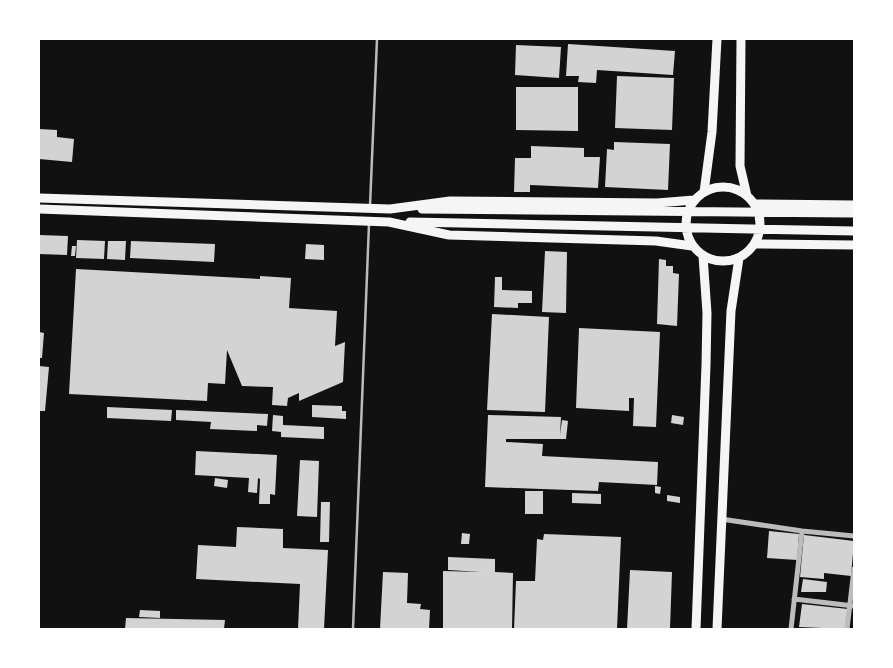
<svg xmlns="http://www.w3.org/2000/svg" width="893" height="668" font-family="Signika,sans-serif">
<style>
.building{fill:#d3d3d3}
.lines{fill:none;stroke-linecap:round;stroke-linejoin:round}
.service{stroke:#bcbcbc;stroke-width:2.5}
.minor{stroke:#bcbcbc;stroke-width:5}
.trunk{stroke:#f5f5f5;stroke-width:9}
</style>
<rect width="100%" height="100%" fill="#111"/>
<path class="building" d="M568,44L675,51L673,75L597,70L596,83L578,82L579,76H566Z
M516,45L561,47L559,78L515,75Z
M617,76L674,78L672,130L615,128Z
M516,87H578V131L516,130Z
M39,129L57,130V137L74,139L72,162L39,159Z
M614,142L670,144L668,190L605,187L607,149L614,150Z
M531,146L584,148V157H600L598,188L530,185V192H514L515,158H531Z
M39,235L68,236L67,255L39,254Z
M77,240L105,241L104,259L76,258Z
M108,241H126L125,260L107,259Z
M131,241L215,244L214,262L130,258Z
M306,244L324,245V260L305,259Z
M72,246H76L75,256H71Z
M545,251L567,252L566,313L542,312Z
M659,259L666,260V266H673V273L679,274L677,326L657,324Z
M76,269L260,279V276L291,278L289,308L337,311L335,346L345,342L343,382L299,401V393L288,398L287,406L272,405L273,387L242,386L227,350L225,384L208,383L207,401L69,394Z
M495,277H502V290L532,291V303H518V308L494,307Z
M492,314L549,317L545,412L487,410Z
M579,328L660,332L656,427L633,426L634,398H629V411L576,408Z
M39,332L44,333L42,358H39Z
M39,366L49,367L45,411H39Z
M312,405L342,406V411H346V419L312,417Z
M107,407L172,410L171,421L107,418Z
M176,410L268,414L267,426L257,425V431L210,429L211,422L176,420Z
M273,415L283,416V425L324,427V439L281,437V432L272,431Z
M488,415L561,417L560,435L562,420L568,421L566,439H506V442L543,444L542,456L658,462L657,485L599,482L598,491L485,487Z
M672,415L684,417L683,425L671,423Z
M196,451L277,455L275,495L270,494V504H259L260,479L258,478L257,493L248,492L249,478L195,475Z
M300,460L319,461L317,517L297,516Z
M215,478L228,480L227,488L214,486Z
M655,486L661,487L660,494L655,493Z
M525,491H543V514H525Z
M572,493L601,494V504L572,503Z
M667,495L680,497V503L667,501Z
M321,502H330L329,542H320Z
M237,527L283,529V548L328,550L324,629H298L300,584L196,579L198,545L236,547Z
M769,531L799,534L797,560L767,558Z
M462,533L470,534L469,544H461Z
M544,534L621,537L617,629H514L516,581H535L537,539L543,540Z
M804,535L854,541L851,576L824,573V579L800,577Z
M448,557L495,559V572L513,573L512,629H443V571L482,572L448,570Z
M630,570L672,572L670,629H627Z
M383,572L408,573L407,603L421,604L420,609L430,610L429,629H380Z
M803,579L827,582L826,592H801Z
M802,604L848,609L846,629L799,627Z
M140,610L160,611V618L139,617Z
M126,618L225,620L224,629H125Z"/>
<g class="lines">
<path class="service" d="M370,206L377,39
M353,629L369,224"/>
<path class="minor" d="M721,519L802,531L854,536
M794,599L854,606
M791,629L802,531
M847,629L854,569"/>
<path class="trunk" d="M741,39L740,166L747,196
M686 224a37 37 0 1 1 74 0a37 37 0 1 1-74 0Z
M704,192L712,132L717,39
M39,198L390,209L450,201L657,203L694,200
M754,204L854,205
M39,209L389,222L449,235L656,241L692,246
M422,209L854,213
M410,222L854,231
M754,244L854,245
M696,629L706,365L707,313L703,256
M717,629L731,311L739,258"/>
</g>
<rect width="893" height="668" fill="none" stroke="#ffffff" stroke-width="80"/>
</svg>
